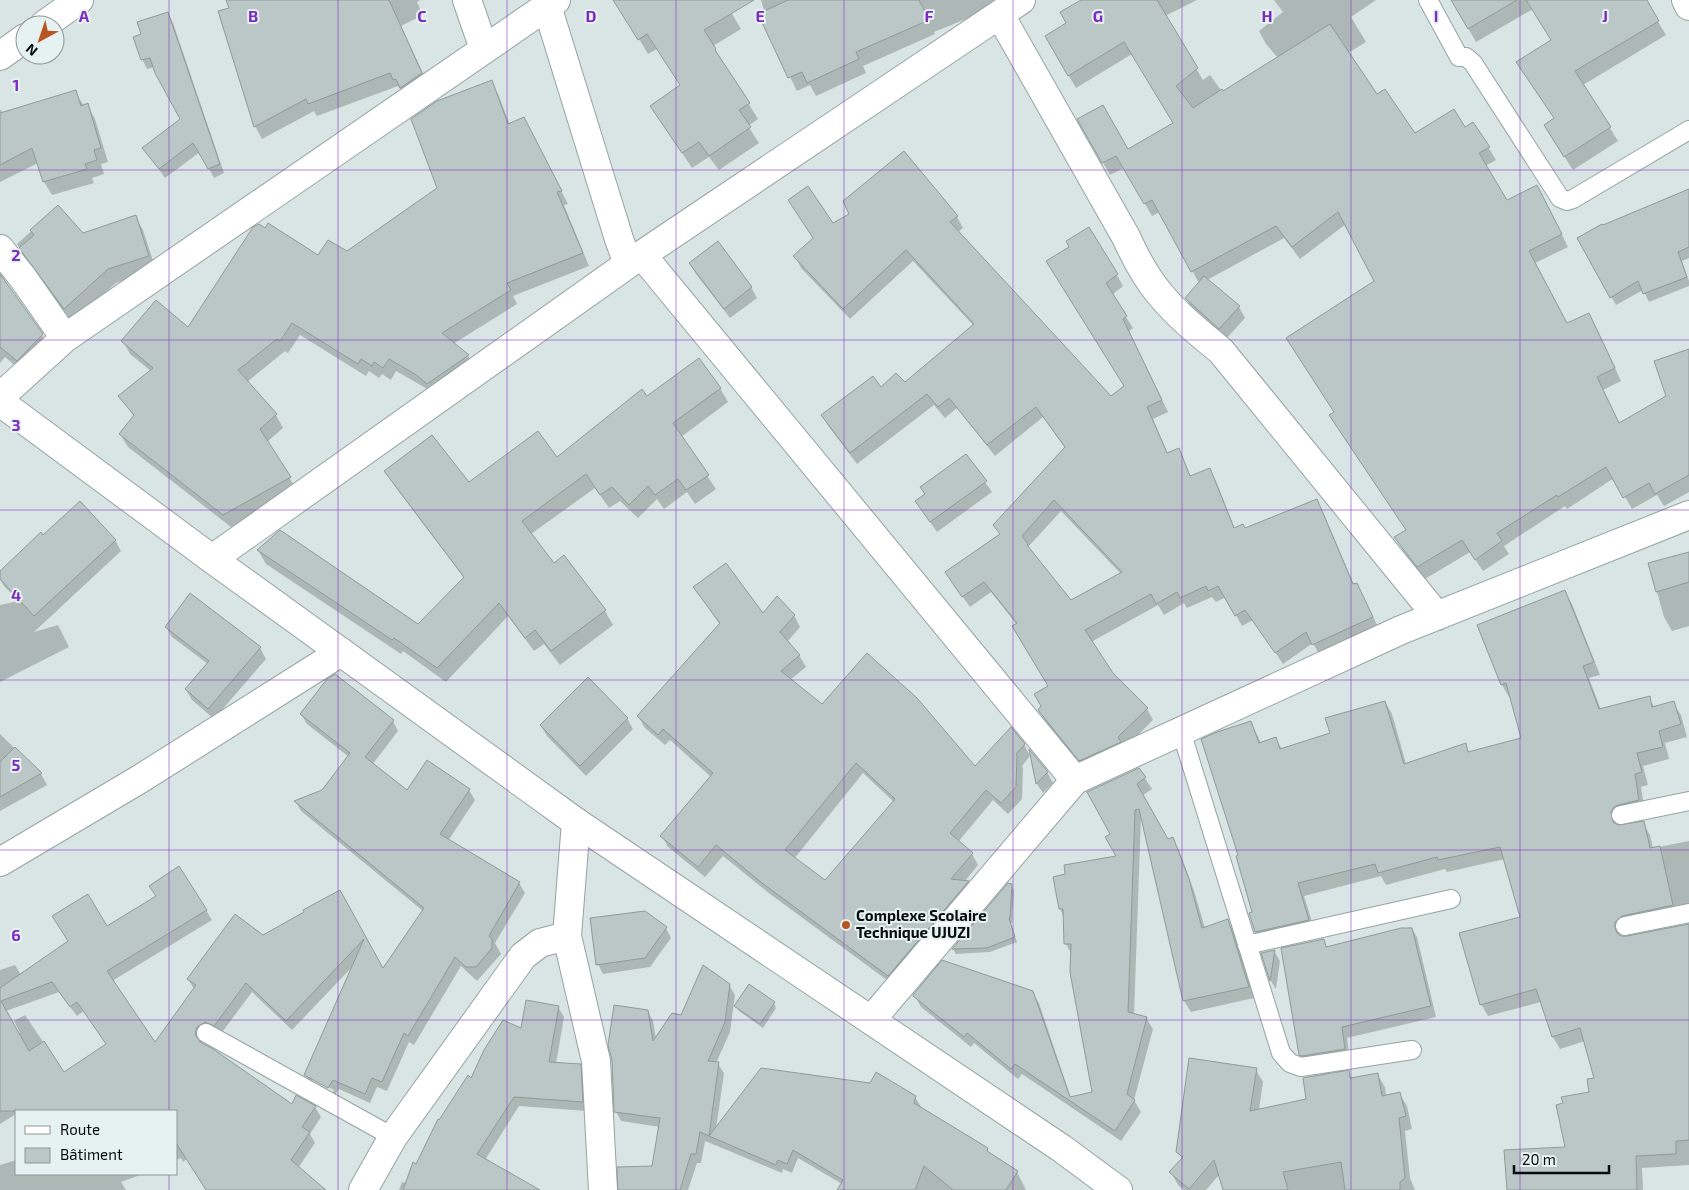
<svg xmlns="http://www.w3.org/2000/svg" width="1689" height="1190" font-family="'Exo 2',sans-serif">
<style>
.shadow{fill:#0003;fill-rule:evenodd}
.building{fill:#bbc6c6;stroke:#8f9a99;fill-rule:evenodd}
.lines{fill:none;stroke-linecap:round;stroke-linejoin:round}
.lane-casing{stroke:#97a2a2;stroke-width:20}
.street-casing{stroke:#97a2a2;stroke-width:30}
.secondary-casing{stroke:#97a2a2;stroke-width:30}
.lane{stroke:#fff;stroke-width:18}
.street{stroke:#fff;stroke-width:28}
.secondary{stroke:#fff;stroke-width:28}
.grid{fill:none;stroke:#7b2cbf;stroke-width:1;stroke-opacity:0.55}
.poi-dot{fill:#b95424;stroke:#e6f2f1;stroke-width:2}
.labels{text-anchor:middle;stroke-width:4;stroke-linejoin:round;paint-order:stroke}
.poi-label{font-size:15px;font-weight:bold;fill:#080c0c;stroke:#e6f2f1;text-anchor:start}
.grid-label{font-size:16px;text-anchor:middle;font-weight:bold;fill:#7b2cbf;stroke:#e6f2f1;stroke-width:4;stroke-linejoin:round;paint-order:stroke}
</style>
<rect width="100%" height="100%" fill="#d9e5e4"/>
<path class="shadow" d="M227,0H420L417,2L423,15L401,26L429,86L402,92L398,86L317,116L314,111L262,139L255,126L220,12L230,9Z
M616,0H724L741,29L713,46L758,119L748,126L759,143L719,170L709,157L692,168L651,106L681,86L657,49L648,54Z
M761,0H996L998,6L934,32L935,34L863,66L866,73L816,96L810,85L797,91L774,45Z
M1084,0H1197L1165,16L1203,80L1210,75L1223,93L1278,58L1266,44L1259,31L1283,12L1274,0H1376L1351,17L1366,42L1348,53L1377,96L1415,135L1464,128L1488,147L1496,160L1485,166L1507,202L1544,199L1568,247L1535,263L1567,325L1589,315L1596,327L1621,381L1603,390L1620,424L1667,397L1689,350V492L1664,506L1657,495L1632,509L1614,478L1567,509L1565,506L1504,546L1509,554L1483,571L1470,552L1425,579L1403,550L1396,538L1407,531L1330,416L1335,413L1376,281L1346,224L1300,259L1284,238L1207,280L1239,307L1245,318L1226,339L1192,309L1186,298L1199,283L1160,212L1152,216L1124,168L1110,175L1079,120L1127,150L1174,123L1132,54L1076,88L1046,37L1068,24Z
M1452,0H1645L1666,35L1583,85L1618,141L1573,170L1553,139L1555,119L1552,41L1533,9L1476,42Z
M168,13L173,23L224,173L214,178L200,152L165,178L144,148L182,119L154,67L147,69L142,59L143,34Z
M491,82L498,94L510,125L530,131L568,204L564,205L589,266L513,296L517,304L453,344L468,356L475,368L435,396L424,387L396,371L391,380L382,374L379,378L369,371L366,376L300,335L288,353L285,351L247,382L276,415L283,428L267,442L297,490L231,527L128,447L120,434L134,417L120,396L151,371L130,354L123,341L188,329L319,256L347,252L438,189Z
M75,92L84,106L87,105L95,119L108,162L101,164L104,174L92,178L94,183L52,195L44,182L38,163L0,182V109L3,113Z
M1689,190V258L1682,261L1689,281V286L1649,302L1643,290L1616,305L1578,238L1602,227Z
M58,207L83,234L135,216L143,230L156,270L116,283L72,322L25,258L17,244Z
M957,217L963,228L958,232L1111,397L1125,387L1055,273L1117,275L1123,286L1112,295L1133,328L1129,331L1168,412L1153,419L1168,454L1178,450L1191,477L1209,470L1216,481L1235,529L1245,530L1316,500L1323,512L1354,585L1363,596L1379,629L1320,656L1313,643L1283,664L1253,620L1242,626L1226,597L1216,602L1212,597L1187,608L1184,603L1164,615L1158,605L1091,642L1112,673L1147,709L1153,720L1124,749L1087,772L1046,722L1039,710L1052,690L1017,625L991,592L970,607L953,583L1001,535L995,525L1065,448L1043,417L995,456L957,408L945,418L934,405L857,464L829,427L822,416L881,389L905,384L974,326L913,261L850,319L801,268L795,256L832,225ZM1061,511L1121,574L1070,602L1028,547Z
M690,264L751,287L757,298L730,318L696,274Z
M0,276L42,335L50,349L25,374L5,357L0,363Z
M720,388L728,402L681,437L716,489L695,504L687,492L664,509L657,499L638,518L620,501L609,508L595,488L531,534L553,565L564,557L605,611L613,625L560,665L544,644L534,651L508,616L446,682L403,651L401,654L266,564L258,550L418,625L464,578L394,485L386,471L468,484L557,459L647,397Z
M966,455L992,492L937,532L916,502L925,495L921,488Z
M43,537L115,540L121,551L34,632L58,625L69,647L0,682V687V605L19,601L4,586L0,579V573Z
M1689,553V626L1672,631L1664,617L1649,564Z
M695,588L762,615H794L800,627L787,642L799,655L806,667L790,680L822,706L975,768L1024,744L1030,756L1022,766L1023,768L1022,799L1008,814L993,800L958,842L972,854L978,865L965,881L968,882L975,893L895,986L770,894L723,856L705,877L668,847L662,836L711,777L670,740L665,745L645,728L638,716L720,625ZM863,773L894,802L825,882L794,859Z
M1564,592L1572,604L1600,675L1589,678L1601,710L1649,698L1655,708L1673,703L1681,715L1687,737L1665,743L1669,759L1643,766L1648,785L1641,787L1645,813L1621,819L1617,826L1643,823L1650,835L1653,848L1689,841V916L1625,930L1621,936L1627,938L1689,925V1165L1642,1168L1643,1190H1508L1566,1148L1595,1079L1585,1041L1560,1049L1553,1037L1541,1002L1488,1016L1481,1004L1522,917L1505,859L1447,872L1445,869L1386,885L1381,876L1304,896L1315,932L1263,944L1256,932L1250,914L1254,912L1251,722L1261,743L1275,738L1282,749L1331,734L1385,702L1392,714L1406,764L1465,745L1470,753L1523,739L1511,696L1509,697L1502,685L1479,626Z
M190,595L260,648L266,659L214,719L192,700L186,690L208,664L172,637L166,627Z
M301,714L393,721L398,731L372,765L407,792L469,790L475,800L448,841L519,883L525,893L495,943L501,954L477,981L461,966L414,1045L409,1042L387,1091L377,1087L370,1103L339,1089L333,1098L311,1085L306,1075L353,966L292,1030L252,992L220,1035L202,1039V1044L292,1106L315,1107L321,1117L310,1134L315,1143L298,1168L314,1190H206L187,1159L183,1162L181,1158L176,1160V1111H56L49,1095L21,1111H16V1114L0,1124V970L15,965L21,975L107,927L206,910L212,920L112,981L155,1044L194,989L188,979L263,937L339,891L383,970L423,911L301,811L296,802L322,792L349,757L307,724ZM59,992L77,1016L84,1011L107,1045L64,1073L25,1015L14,1021L20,1033H18L6,1011ZM312,1078L334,1090L332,1093L312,1081Z
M627,718L633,729L586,776L547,736L541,726Z
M0,734L41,774L47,785L0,811Z
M1031,754L1047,772L1053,783L1043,793L1037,784Z
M1139,769L1152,789L1142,796L1168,841L1172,839L1179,850L1194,891L1205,928L1228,921L1234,932L1254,998L1191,1012L1184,1001L1141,816L1134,1015L1146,1018L1153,1029L1134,1100L1141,1112L1121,1141L1022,1074L1018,1079L974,1043L971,1047L921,1007L915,996L1032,992L1039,1003L1071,1098L1093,1093L1072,955L1066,944L1064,917L1060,909L1117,857L1112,835Z
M1008,885H1011L1014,890L1012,923H1010L1017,942L990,952L956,954L953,949Z
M1411,927L1417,937L1436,1017L1347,1038L1350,1060L1306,1065L1300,1055L1323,940L1328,948Z
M666,928L671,938L650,967L603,974L598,964Z
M1274,951L1280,961L1276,989L1271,981L1263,954Z
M729,985L735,995L730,1032L716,1063L718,1064L724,1073L716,1129L915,1097L921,1107L920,1108L987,1149L990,1155L1017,1172L1026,1190H839L842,1184L798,1158L792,1173L783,1169L782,1173L705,1141L701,1163H697L688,1190H619L653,1167L660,1127L621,1121L616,1111L648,1011L653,1021L656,1039L681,1016Z
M774,1003L776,1008L763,1028L739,1011L736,1006Z
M558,1007L564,1017L556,1064L580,1065L585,1075L587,1111L519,1106L485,1160L496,1190H399L402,1182L407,1183L440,1122L472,1080L522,1030Z
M1256,1070L1263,1082L1259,1110L1308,1100L1348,1072L1352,1079L1377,1074L1385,1087L1386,1096L1399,1093L1407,1106L1412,1129L1405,1131L1410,1178L1415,1190H1224L1219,1175L1206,1190H1184L1178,1185L1171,1172L1182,1159L1178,1152Z
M16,1160V1174H143L121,1182L126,1190H0V1165Z"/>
<path class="building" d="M226,0H389L422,73L400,88L396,79L393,80L390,73L308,104L306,99L254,127L218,11L229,8Z
M613,0H754L704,30L716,49L715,50L750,103L739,110L751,127L709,156L699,142L682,153L650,106L680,85L647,34L638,40Z
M788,0H919L929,20L856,52L859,59L807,83L802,72L788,78L758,14Z
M1081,0H1157L1198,68L1176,86L1193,108L1222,89L1223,91L1330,24L1377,94L1385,89L1415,133L1454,109L1465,127L1473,122L1490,147L1479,153L1507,200L1537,185L1562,234L1529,251L1567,323L1589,313L1615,368L1597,377L1619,423L1666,396L1654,361L1689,349V475L1655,494L1649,483L1623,498L1606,467L1558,497L1557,495L1497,533L1502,541L1475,560L1462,540L1417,567L1394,537L1406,530L1329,415L1334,412L1286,338L1374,281L1338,212L1292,247L1276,226L1191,272L1152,200L1144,204L1116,156L1102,163L1077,119L1103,105L1128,149L1173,123L1124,42L1068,76L1045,36L1066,23L1060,12Z
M1451,0H1517L1468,29Z
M1526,0H1647L1659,21L1575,71L1611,127L1564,157L1544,125L1554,118L1516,62L1551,40Z
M168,12L220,164L208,169L193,143L159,169L142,148L180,119L155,73L150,58L141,60L133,37L141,34L137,22Z
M492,80L508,124L524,117L562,191L557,192L583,253L507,283L511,290L442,333L469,355L427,384L415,374L389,359L383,368L374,362L372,366L361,359L358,364L292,323L280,341L277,339L238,370L277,414L260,429L291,477L223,515L119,434L134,415L118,396L153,368L121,341L156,300L188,327L253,227L259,224L265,228L268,223L318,255L328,240L347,251L437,188L411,119L437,101Z
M76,90L81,106L88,103L101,148L94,150L97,160L85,164L87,169L43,182L32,148L0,165V113Z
M904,151L958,216L950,222L1111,396L1124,386L1046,261L1069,247L1066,241L1089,227L1118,274L1106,283L1127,316L1123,319L1162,400L1147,407L1167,453L1179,448L1190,476L1210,468L1234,528L1243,524L1245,528L1317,499L1353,584L1357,583L1373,617L1312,645L1306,632L1275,653L1245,610L1235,616L1218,586L1208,591L1206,586L1180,598L1177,592L1156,604L1151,594L1085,630L1113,673L1148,708L1118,737L1121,742L1079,761L1038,710L1041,706L1034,694L1048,686L1012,626L1017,623L984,582L962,597L945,572L1000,534L993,525L1065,447L1036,407L987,445L949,398L938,407L927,394L850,453L821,415L873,376L881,387L896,373L905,382L974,324L906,250L843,309L793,256L813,238L788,200L808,186L833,223L849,214L843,201ZM1054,500L1122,572L1071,600L1027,545L1028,544L1022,536Z
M1689,189V247L1678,252L1687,277L1643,294L1638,281L1610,298L1577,238L1602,224L1603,225Z
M58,205L83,233L136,215L149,256L108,269L64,309L19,248L34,235L30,230Z
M718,241L752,287L724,309L689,263Z
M0,274L43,334L17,361L0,347Z
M1204,276L1240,306L1219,329L1185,298Z
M699,358L721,388L673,423L709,475L686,490L678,479L655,495L648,486L629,505L612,487L600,495L586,474L522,521L554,563L564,555L606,610L551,651L535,630L525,638L499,603L437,668L394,638L392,640L257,550L280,530L418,624L464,577L384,471L432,435L469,482L538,431L557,457L642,389L647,396Z
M966,454L987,481L930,522L915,501L925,494L920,487Z
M80,501L116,540L34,616L0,579V571L41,532L43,535Z
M1689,552V582L1656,592L1648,563Z
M726,563L763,613L777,596L795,615L780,632L800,655L781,671L822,704L867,653L917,698L975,766L1011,727L1025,744L1016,754L1017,756L1016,787L1001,803L986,790L950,833L973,853L951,879L969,881L888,976L762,883L716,845L698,867L660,836L713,773L663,729L658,735L637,716L720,623L693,587ZM856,763L895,799L825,880L785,850Z
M1565,590L1594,662L1583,666L1599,709L1650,696L1652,707L1674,701L1681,724L1659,731L1663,747L1637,753L1642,772L1635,774L1639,800L1618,805L1614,807L1611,812L1613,822L1618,825L1644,821L1650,848L1660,846L1673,905L1622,916L1615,922V928L1617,933L1621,936H1627L1689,924V1140L1676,1141V1154L1636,1156L1637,1190H1507L1504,1150L1565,1147L1556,1105L1563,1103L1561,1097L1589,1092L1587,1079L1594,1078L1580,1028L1552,1037L1536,989L1480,1005L1459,933L1520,917L1500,847L1438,860L1437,857L1378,873L1375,864L1298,883L1309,920L1255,932L1249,913L1252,912L1236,856L1238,855L1201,739L1217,732L1251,721L1259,743L1276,737L1280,749L1330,733L1325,718L1385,701L1404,764L1466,743L1468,752L1521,738L1506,683L1501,685L1477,625Z
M190,593L261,647L208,709L185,689L209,661L165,627Z
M335,674L394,720L365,757L407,790L427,760L470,789L440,834L520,882L489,936L492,939V948L476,967H466L455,957L408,1036L404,1033L382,1082L372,1078L365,1094L333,1080L328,1088L304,1075L364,939L286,1021L246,983L214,1026L205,1022L197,1027L195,1034L200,1042L213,1049L292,1104L296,1095L316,1106L302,1127L310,1132L291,1160L326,1190H206L176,1143V1111H0V988L68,941L52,916L88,894L107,926L156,896L149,886L179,866L207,910L107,971L155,1042L196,985L187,979L235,914L263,935L304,912L303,910L340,890L383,968L424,908L294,801L322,790L350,753L300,714L327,679ZM52,982L70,1007L77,1002L106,1044L64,1072L44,1041L29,1051L1,1001Z
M588,677L628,718L580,766L540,725Z
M15,747L42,773L0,797V762Z
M1029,749L1048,772L1036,784Z
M1139,768L1146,777L1137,784L1168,839L1173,837L1189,879L1202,928L1228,919L1249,987L1183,1001L1139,809L1135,810L1128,1012L1147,1017L1127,1094L1135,1100L1115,1131L1015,1064L1011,1069L967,1033L964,1037L913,996V995L942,960L1033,991L1070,1097L1092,1092L1070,972L1071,944H1064L1063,909H1059L1053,877L1065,874L1064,865L1116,856L1105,837L1110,834L1087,792Z
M1008,883L1012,884L1010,918H1009L1015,937L987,948L952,949Z
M645,911L667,927L645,958L596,965L590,918Z
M1401,928H1412L1431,1006L1342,1027L1345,1049L1302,1056L1299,1055L1281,948L1324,939L1326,947Z
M1275,950L1270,981L1261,953Z
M703,965L730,984L725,1022L708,1061L719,1062L709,1136L700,1132L696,1154H691L680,1190H618L617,1167L652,1166L660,1118L614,1112L612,1060L608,1045L614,1005L648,1010L653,1041L672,1013L681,1015Z
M749,984L775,1002L760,1024L734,1006Z
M526,1000L559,1006L549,1062L581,1064L583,1102L514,1097L477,1154L540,1190H403L413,1162L416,1164L438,1119L439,1120L468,1075L471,1078L484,1050L503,1020L521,1028Z
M1189,1058L1257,1068L1250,1111L1306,1099L1303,1078L1349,1070L1350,1078L1378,1073L1382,1096L1400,1092L1406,1116L1399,1118L1405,1178L1400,1182V1190H1345L1341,1162L1283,1172L1288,1190H1223L1214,1160L1189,1189L1169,1172L1183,1157L1176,1152Z
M761,1068L870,1083L876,1072L916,1096L914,1103L988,1148L987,1151L1018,1171L1006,1190H953L924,1166L915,1190H837L843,1180L793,1150L787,1164L778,1160L776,1165L709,1136Z"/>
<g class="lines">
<defs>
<path id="lane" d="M1428,0L1459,57H1466L1473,63L1560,198L1567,201L1573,199L1689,130
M1181,731L1281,1053L1290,1063L1301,1067L1412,1050
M1621,815L1689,801
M1625,926L1689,913
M1247,945L1451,899
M206,1033L393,1137"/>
<path id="street" d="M467,0L484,49
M1686,0L1689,6
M547,6L619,239L628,264
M1000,15L1126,237C1135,257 1145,276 1159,293C1177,315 1199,333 1221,351L1437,616
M44,25L79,0
M0,56L25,38
M0,249L23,278L65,338
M642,255L1075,780
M0,397L65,338L556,0
M212,559L628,264L1021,0
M576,822L567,936L596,1061L603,1190
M0,862L140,779L341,652
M871,1020L1075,780L1401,630L1689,515
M363,1190L393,1137L523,956L540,943L567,936"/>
<path id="secondary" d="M0,402L212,559L576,822L1061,1148L1118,1190"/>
</defs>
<use href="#lane" class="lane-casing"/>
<use href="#street" class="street-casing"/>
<use href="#secondary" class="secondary-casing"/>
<use href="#lane" class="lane"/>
<use href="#street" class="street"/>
<use href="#secondary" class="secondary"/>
</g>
<path class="grid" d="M169,0V1111M338,0V1190M507,0V1190M676,0V1190M844,0V1190M1013,0V1190M1182,0V1190M1351,0V1190M1520,0V1190M0,170H1689M0,340H1689M0,510H1689M0,680H1689M0,850H1689M0,1020H1689M169,1174V1190"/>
<circle class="poi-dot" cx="846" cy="925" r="5"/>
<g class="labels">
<g class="poi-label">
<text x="856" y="921">Complexe Scolaire<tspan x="856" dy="17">Technique UJUZI</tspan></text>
</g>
</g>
<g class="grid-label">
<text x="84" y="22">A</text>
<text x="253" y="22">B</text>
<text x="422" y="22">C</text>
<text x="591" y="22">D</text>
<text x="760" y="22">E</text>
<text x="929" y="22">F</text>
<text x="1098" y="22">G</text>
<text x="1267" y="22">H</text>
<text x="1436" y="22">I</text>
<text x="1605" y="22">J</text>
<text x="16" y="91">1</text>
<text x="16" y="261">2</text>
<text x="16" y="431">3</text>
<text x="16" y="601">4</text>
<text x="16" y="771">5</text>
<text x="16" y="941">6</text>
</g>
<rect x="15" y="1110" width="162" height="65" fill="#e6f2f1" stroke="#8d9695"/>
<rect x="25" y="1126" width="25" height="8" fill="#ffffff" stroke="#8d9695"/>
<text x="60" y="1135" font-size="15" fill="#080c0c">Route</text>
<rect x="25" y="1148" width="25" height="15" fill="#bbc6c6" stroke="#8d9695"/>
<text x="60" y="1160" font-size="15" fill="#080c0c">Bâtiment</text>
<g transform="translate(40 40) rotate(220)"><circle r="24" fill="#e6f2f1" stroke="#8d9695"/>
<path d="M0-4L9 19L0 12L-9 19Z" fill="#b95424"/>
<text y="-8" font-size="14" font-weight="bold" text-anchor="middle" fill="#080c0c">N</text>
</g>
<path d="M1514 1165v8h95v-8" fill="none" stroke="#080c0c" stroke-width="2.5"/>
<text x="1522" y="1165" font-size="15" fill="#080c0c" stroke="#e6f2f1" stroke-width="4" paint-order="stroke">20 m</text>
</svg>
